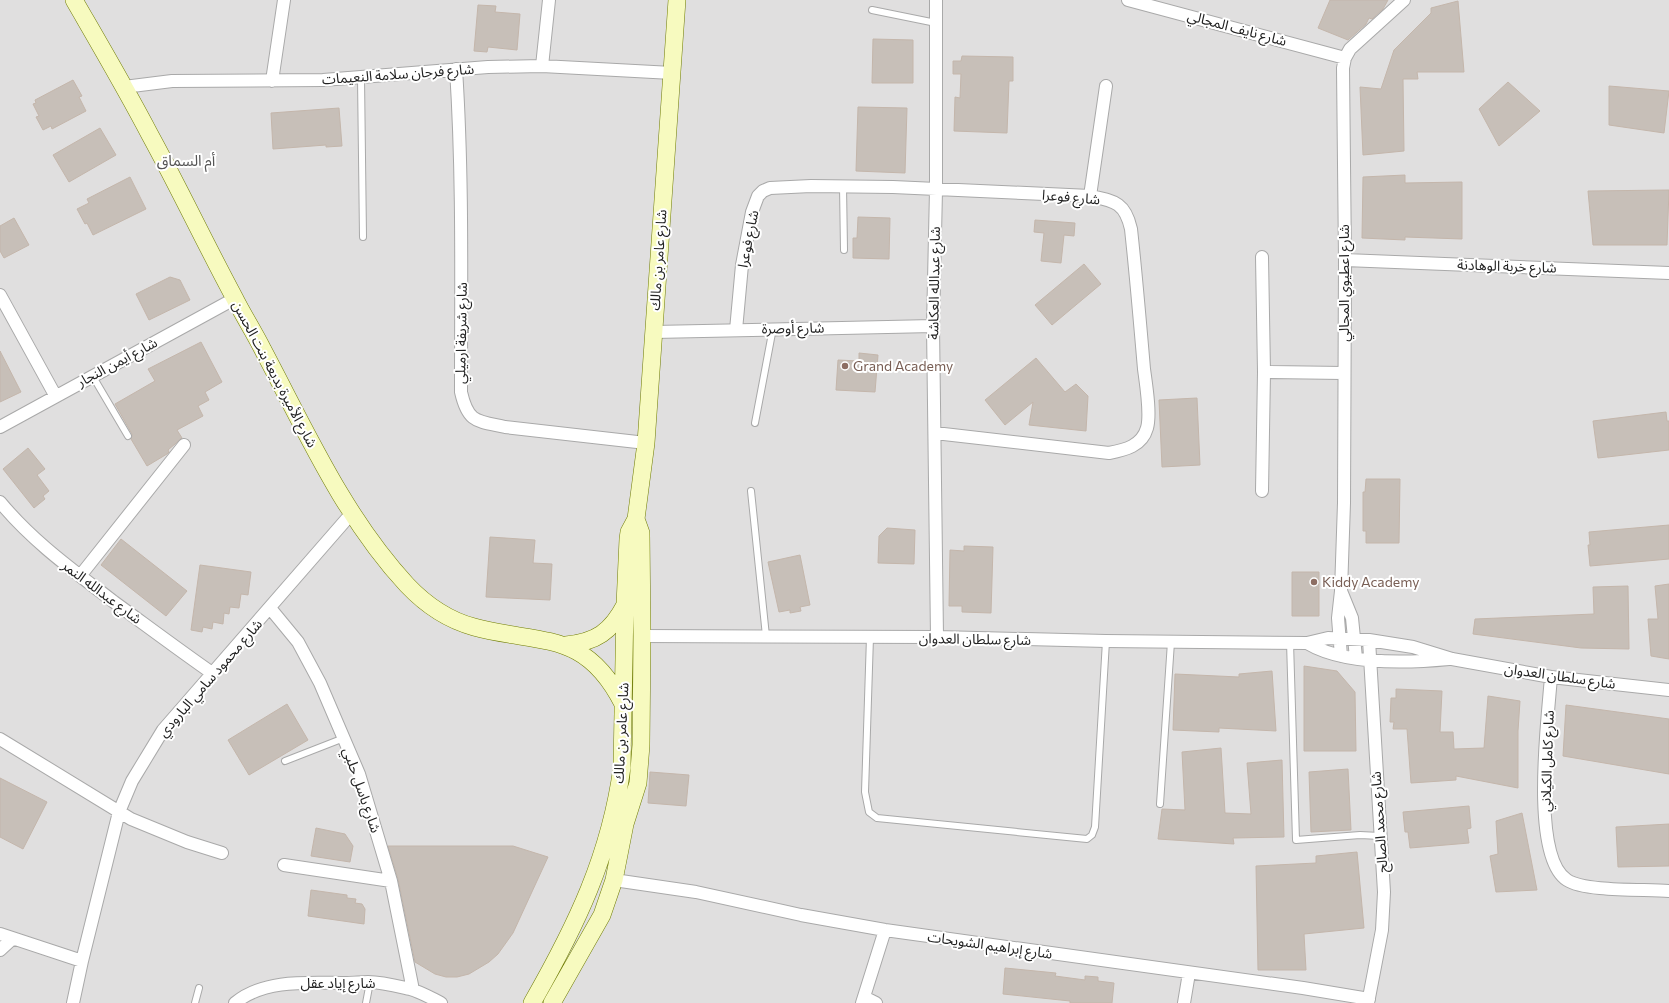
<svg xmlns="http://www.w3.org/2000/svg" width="1669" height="1003" font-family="Commissioner,'Noto Sans Arabic',sans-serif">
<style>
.residential{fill:#e0dfdf}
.building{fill:#c7bfb8;stroke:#c4b6ab}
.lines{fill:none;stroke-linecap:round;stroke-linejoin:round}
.lane-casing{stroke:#a9a9a9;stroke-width:8}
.street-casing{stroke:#a9a9a9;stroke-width:14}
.secondary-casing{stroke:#707d05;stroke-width:18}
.lane{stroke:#fff;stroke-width:6}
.street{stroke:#fff;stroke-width:12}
.secondary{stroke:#f7fabf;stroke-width:17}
.education-dot{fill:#8d6e63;stroke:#fff;stroke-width:1.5}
.labels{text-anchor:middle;stroke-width:4;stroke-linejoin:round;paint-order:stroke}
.street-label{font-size:14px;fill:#222;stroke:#fff}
.education-label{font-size:14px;fill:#785e54;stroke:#fff;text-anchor:start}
.neighbourhood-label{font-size:15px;fill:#555;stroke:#fff}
</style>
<rect width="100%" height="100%" fill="#f2efe9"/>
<path class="residential" d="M0,0H1669V1003H0Z"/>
<path class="building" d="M1330,0H1388L1383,9L1372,19L1369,18L1366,24L1348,40L1318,28Z
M1458,1L1464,72H1417L1418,79H1403L1404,151L1363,155L1360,87L1381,89L1394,50L1431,13V8Z
M478,5L496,6L495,12L520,14L517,50L488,47L487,52L474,51Z
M873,39L913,40V83H872Z
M962,56L1013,57V81H1009L1007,133L954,131L955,97L960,98L961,74H953V61H961Z
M73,80L82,96L79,97L86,111L52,129L51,126L43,130L36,117L39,116L33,104L36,103L35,100Z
M1508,82L1540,111L1499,146L1479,109Z
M1609,86L1669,91L1664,133L1609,125Z
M858,107L907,108L905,173L856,171Z
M339,108L342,146L326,147V145L273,149L271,113Z
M100,128L116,155L69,182L53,155Z
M1405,175V183L1462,182V239L1405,237V240L1362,238L1363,177Z
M130,177L146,209L93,235L87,223L85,224L77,209L89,203L87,199Z
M1669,190L1667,245H1593L1588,191Z
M858,217L890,218L889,259L853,258V238H857Z
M14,218L29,245L4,258L0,251V226Z
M1035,220L1075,223L1074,236L1064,235L1061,263L1041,261L1044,233L1034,232Z
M1084,264L1101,284L1052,325L1035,305Z
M170,277L180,280L190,300L149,320L136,294Z
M201,342L222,382L205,392L209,400L198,406L203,416L177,430L182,438L168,450L169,452L167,454L147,466L131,439L132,434L115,404L155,381L148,369Z
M0,351L21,392L0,402Z
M859,353L878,355L875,392L836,390L838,360L859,361Z
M1036,358L1065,392L1076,384L1088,396L1086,431L1029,425L1033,402L1005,425L985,400Z
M1197,398L1200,465L1162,467L1159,400Z
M1666,412L1667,421H1669V450L1598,458L1593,421Z
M28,448L45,469L37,475L49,491L43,496L45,499L34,508L3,469Z
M1366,479H1400L1399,543H1366V531H1363V492H1365Z
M1669,525V559L1590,566L1588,545H1590L1589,532Z
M887,528L915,530L914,564L878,563L879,536Z
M490,537L535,540L533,563L552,564L550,600L486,597Z
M121,539L187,591L166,616L101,565Z
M964,546L993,547L991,613L962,612V606H949L950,550L964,551Z
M800,555L810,605L800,607L801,611L790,613V610L779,612L768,562Z
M200,565L251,572L248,595L241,594L239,608L230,607L229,614L224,613L223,624L213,622L212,629L203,627L202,632L191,630Z
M1292,572H1319V616H1292Z
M1669,584V659L1651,656L1648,619H1658L1655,586Z
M1628,586L1629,649L1581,648L1473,634L1475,619L1594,614L1593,587Z
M1304,666L1337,671L1355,692L1356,751H1304Z
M1272,671L1276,731L1219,728V732L1173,730L1175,674L1239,677V674Z
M1396,689L1442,691L1440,732H1453L1454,749L1484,748L1488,696L1520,701L1518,731V788L1456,776V780L1411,783L1407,729H1393L1394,722H1390L1391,698H1396Z
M287,704L308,740L249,775L228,740Z
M1566,705L1669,719V774L1563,756Z
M1221,748L1225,813L1251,814L1247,763L1282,760L1284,837L1233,838L1234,844L1158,839L1162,809L1185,810L1182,752Z
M1348,769L1351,830L1311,832L1309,772Z
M650,772L689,775L686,806L648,803Z
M0,778L47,802L23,849L0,837Z
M1469,806L1471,828L1467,829L1469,843L1410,848L1408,832H1405L1403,812Z
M1522,813L1537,890L1496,892L1490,856L1498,854L1496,821Z
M1669,824V866L1618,867L1616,827Z
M316,828L345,834L353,846L350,862L311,856Z
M388,846H513L548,857L513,933L498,954L489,962L469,974L457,977H446L435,974L415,962L398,879Z
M1357,852L1364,928L1304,934L1306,970H1258L1256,866L1316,863V856Z
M311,890L347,895V898L356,899L355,903L362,904L365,909L364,924L308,916Z
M1005,968L1056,973L1055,976L1085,980V976L1098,977V981L1114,983L1112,1003H1070V1001L1003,994Z"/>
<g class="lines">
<defs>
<path id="lane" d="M872,10L936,23
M361,78L363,237
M843,186L844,250
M92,375L128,436
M755,423L773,328
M751,491L766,636
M870,637L865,792L869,812L877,818L1087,839L1092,835L1095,827L1106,641
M1290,642L1296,840L1360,835L1380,836
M285,761L344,738
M1160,804L1171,642
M195,1003L199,988
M366,1003L370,982"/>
<path id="street" d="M936,0V190L933,326L937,637
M1128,0L1345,58
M542,66L549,0
M456,69C463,177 461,284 461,392C468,423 477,421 505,427L646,443
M272,81L284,0
M124,87L172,81L323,80L488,67L542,66L672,73
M1090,196L1106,86
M1262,257L1264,372L1343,373
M1345,260L1669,273
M0,295L55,395
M736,330L742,265L752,212L758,196L763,191L770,188L811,186L893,187L1090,196C1114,201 1125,202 1131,229C1136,275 1140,322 1144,369C1146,384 1151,414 1147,428C1142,446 1125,450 1109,453L935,433
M654,332L933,326
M0,427L234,299
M1262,491L1264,372
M0,502C33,542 74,571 114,602C147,626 179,650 212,673
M80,576L184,445
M1341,591L1352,618L1356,658
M270,608L298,642L320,683L359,774L391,881L413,990
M642,636L937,637L1106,641L1307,643L1328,638L1369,640L1413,647L1452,659L1551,677L1669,690
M1307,643C1344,665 1407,663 1449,659
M1341,656L1338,618L1341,591L1344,503L1345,260L1343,68L1345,58L1350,49L1404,0
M1551,677C1548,717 1530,856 1567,880C1585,892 1645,889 1669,891
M0,739L131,819L187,842L222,853
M284,865L391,881
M614,880L696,892L801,915L885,930L1303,988L1369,999
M0,934L82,961
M0,950L12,939
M864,997L876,1003
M73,1003L82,961L119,812L132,781L163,730L351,514
M235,1003C265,978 312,983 347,983C354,983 361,982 368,982C382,982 397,986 410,989C421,992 431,998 441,1003
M862,1003L885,930
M1184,1003L1189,973
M1368,1003L1382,930L1384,892L1369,640"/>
<path id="secondary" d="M74,0C100,45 126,89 150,135C179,188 205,243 234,297C243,315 254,332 263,350C306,431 344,517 407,585C425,604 448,620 474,627C541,645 585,629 623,704
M566,645C596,642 611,632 625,605
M532,1003C576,926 610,856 622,767L625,605L628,539L629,532L636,519L646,443L677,0
M552,1003L602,915L614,880L625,824L638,783L641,745L642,636L641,533L636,519"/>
</defs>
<use href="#lane" class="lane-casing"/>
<use href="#street" class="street-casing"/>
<use href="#secondary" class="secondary-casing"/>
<use href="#lane" class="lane"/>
<use href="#street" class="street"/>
<use href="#secondary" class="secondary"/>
</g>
<g class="education-dot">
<circle cx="845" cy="366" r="4"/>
<circle cx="1314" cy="582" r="4"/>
</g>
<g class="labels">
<g class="street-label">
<text transform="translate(1237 28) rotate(15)" y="5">شارع نايف المجالي</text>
<text transform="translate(398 74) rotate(-4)" y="5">شارع فرحان سلامة النعيمات</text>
<text transform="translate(1071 197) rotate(5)" y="5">شارع فوعرا</text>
<text transform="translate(748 239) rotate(-79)" y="5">شارع فوعرا</text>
<text transform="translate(658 260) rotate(-86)" y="5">شارع عامر بن مالك</text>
<text transform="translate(1507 266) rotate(2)" y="5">شارع خربة الوهادنة</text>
<text transform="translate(934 283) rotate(-89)" y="5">شارع عبدالله العكاشة</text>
<text transform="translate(1344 283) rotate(-90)" y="5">شارع اعطيوي المجالي</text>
<text transform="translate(793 328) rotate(-1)" y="5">شارع أوصرة</text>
<text transform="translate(461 333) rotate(-89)" y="5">شارع شريفة ارميلي</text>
<text transform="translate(117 362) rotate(-28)" y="5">شارع أيمن النجار</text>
<text transform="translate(275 374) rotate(62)" y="5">شارع الأميرة بديعة بنت الحسن</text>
<text transform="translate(102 592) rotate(37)" y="5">شارع عبدالله النمر</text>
<text transform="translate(975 639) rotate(1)" y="5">شارع سلطان العدوان</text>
<text transform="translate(1560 676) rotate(8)" y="5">شارع سلطان العدوان</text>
<text transform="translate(210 678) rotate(-49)" y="5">شارع محمود سامي البارودي</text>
<text transform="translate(621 733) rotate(-87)" y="5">شارع عامر بن مالك</text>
<text transform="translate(1547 761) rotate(-88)" y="5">شارع كامل الكيلاني</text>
<text transform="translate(362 790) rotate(71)" y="5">شارع باسل حلبي</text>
<text transform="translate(1379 822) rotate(-94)" y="5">شارع محمد الصالح</text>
<text transform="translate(990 945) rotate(8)" y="5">شارع إبراهيم الشويحات</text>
<text x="338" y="988">شارع إياد عقل</text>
</g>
<g class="education-label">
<text x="853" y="371">Grand Academy</text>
<text x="1322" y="587">Kiddy Academy</text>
</g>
<g class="neighbourhood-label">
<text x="186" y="166">أم السماق</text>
</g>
</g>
</svg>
